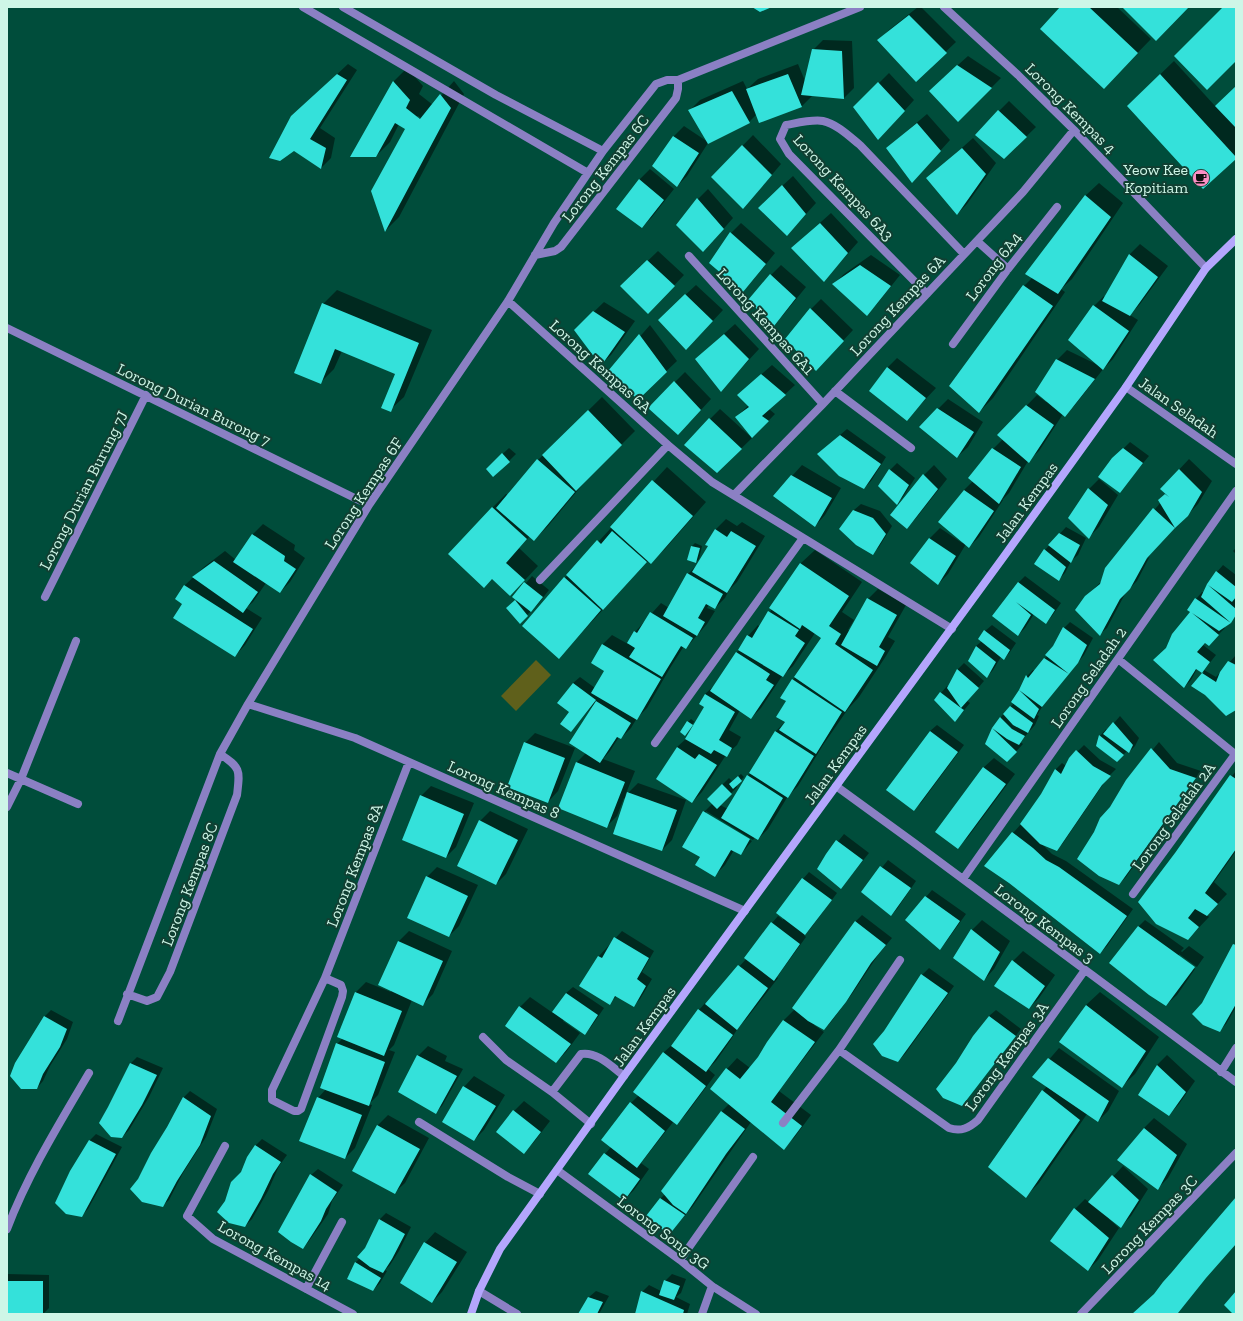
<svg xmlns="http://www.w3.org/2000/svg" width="1243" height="1321" font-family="'Zilla Slab',serif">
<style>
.green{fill:#5f601b}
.shadow{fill:#0007;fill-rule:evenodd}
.building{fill:#34e1da}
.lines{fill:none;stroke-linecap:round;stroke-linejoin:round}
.street{stroke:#8b80c4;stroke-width:8}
.secondary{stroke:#b4a6fd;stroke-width:8}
.labels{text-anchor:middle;stroke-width:4;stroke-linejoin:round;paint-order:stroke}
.street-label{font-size:16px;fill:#cef6e7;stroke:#113f32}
.poi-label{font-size:16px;fill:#cef6e7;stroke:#113f32;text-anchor:end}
</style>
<rect width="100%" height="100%" fill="#004d3b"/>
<path class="green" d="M536,660L551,675L516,711L501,696Z"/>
<path class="shadow" d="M918,7H921L956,42L916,80L879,40L889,30Z
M1061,7H1117L1151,39L1117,74Z
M823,40L852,41L854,88L844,98L811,95L812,96L802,106L757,114L749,122L708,143L687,176L677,186L673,137L684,126L708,142L690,110L700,100L743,81L747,89L758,79L798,64L805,81L813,50Z
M968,56L1001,78L958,121L940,81Z
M1174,61L1216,107L1236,87V157L1142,92Z
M348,64L357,70L320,128L335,138L331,158L321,168L294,149L303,106Z
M407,68L423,86L419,94L433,105L454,81L464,94L399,217L386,230L406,128L399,124L390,142L376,156H352L394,81ZM418,116L425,121L416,117Z
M889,73L914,100L888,129L865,97Z
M1009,101L1036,127L1004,158L999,111Z
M927,114L950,140L922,171L887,148Z
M753,135L781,164L753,197L712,177Z
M973,138L996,163L967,204L957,214L928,178Z
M650,169L674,189L652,217L642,227L617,208L640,179Z
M793,176L816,203L787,235L769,198Z
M1099,183L1123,203L1072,279L1061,289L1065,292L993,398L979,412L1024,286L1033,277L1085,196Z
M708,189L733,218L713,241L677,225L698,199Z
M831,213L858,242L824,281L803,238Z
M741,223L775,253L753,280L743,291L710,263L731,233Z
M1140,244L1168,266L1140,304L1130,315L1138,320L1113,359L1104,368L1075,405L1064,415L1063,414L1039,451L1028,461L1009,493L1002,500H1003L979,537L969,547L966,544L948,574L938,584L912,563L930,538L940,528L962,543L963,542L964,490L973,481L969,478L993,449L1003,439L998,435L1037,395L1046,402L1047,400L1057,360L1067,350L1098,365L1094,306L1104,296L1105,297L1130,254Z
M658,251L684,275L648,313L632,276Z
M871,255L900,275L877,304L867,314L834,284L844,274Z
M781,265L806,287L784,314L774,324L771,275Z
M696,285L723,310L696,339L669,310Z
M337,290L432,330L404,397L390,410L396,374L342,351L334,369L320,383L323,304Z
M821,299L853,330L826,359L787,339L811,309Z
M604,302L635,321L611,355L601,364L575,330Z
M735,324L759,349L721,390L707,349Z
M650,325L677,361L638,398L610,371Z
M897,358L936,388L907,419L887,368Z
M772,365L795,385L769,409L775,414L753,437L736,417L749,405L738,395Z
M685,372L711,399L689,423L649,408Z
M602,397L635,431L588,478L548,526L534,540L530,536L519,548L538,566L524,581L492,578L449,554L493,507L506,494L508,495L538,460Z
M948,399L983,422L968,447L957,457L938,409Z
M720,409L752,438L717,472L710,419Z
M847,429L886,457L871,481L864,488L825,448Z
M1130,442L1149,456L1120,491L1113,459Z
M509,448L516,454L494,476V462Z
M1189,459L1212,481L1198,504L1146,558V560L1150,556L1137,581L1126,592L1107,628L1100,634L1086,596L1101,582L1126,544L1161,502L1160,500L1166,494L1161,489Z
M897,463L915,478L903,497L897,503L879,486L890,470Z
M802,465L841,488L825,515L815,526L792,476Z
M934,465L947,479L917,517L907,528L924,475Z
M667,467L706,502L665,549L651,562L649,560L559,657L523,625L565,578Z
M1099,479L1118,495L1099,527L1089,537V489Z
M861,504L880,511L892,526L879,547L872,554L854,510Z
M726,519L737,526L742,522L765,536L737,582L729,590L725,598L715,608L709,605L707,608L715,611L707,624L686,648L684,646L670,668L647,708L637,718L631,728L621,738L619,737L610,751L603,759L635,771L625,796L638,783L686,800L672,840L662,850L626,799L624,798L617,816L607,826L576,763L586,753L594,706L593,705L571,731L570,712L573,683L580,677L595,688L605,671L602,645L612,635L628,644L635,632L661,603L669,608L688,574L698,564L709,546L715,530Z
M263,524L295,545L294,550L305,558L290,582L280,592L266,583L253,602L246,608L262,618L245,645L235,656L183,604L184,586L204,567L225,551L236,560L253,534Z
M1066,527L1086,538L1078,555L1071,561L1065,573L1059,579L1045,550Z
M695,543L702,546L699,559L696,562L692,546Z
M1236,548V554L1233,551Z
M815,550L862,582L842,612L854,620L848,630L850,631L868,599L878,589L906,605L888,637L895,641L886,656L859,697L848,709L823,745L798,786L788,796L768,829L758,839L755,837L753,840L706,811V813L752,841L741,854L734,850L725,865L714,876L701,857L684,846L704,812L713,803L708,799L729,778L732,781L741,774L744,777L736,785L737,787L720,805L728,809L775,732L786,721L788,701L793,680L822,638L815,633L793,666L782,676L761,708L751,718L740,710L729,730L741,737L737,745L726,755L702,792L692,802L657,778L677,747L688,737L696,723L694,722L688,731V722L691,719L696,723L705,707V694L716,684L748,636L758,625L760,627L772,609L771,608L801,563Z
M1223,565L1236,575V616L1224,627L1225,628L1209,644L1206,642L1203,645L1216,655L1204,670L1216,677L1236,655V709L1205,694L1193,686L1204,672L1197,669L1191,680L1184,687L1167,648L1192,611L1196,599L1202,592L1204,593L1207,585L1217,572Z
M532,576L549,590L538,604L520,622L510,605L517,600L514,597Z
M1025,576L1061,603L1052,616L1046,623L1034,614L1025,628L1018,635L993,616L1019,582Z
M1070,622L1093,638L1084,655L1044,704L1037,715L1039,716L1035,725L1020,742L1023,744L1007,761L986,744L993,728L1000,718L1014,703L1012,702L1020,690L1027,676L1033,670L1035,671L1048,655L1064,628Z
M992,625L1016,643L1010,652L1004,659L1001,657L993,670L987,677L970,661L976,646L982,641L985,631Z
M964,663L984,681L967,701L970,703L955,721L935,700L947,686L949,687L958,669Z
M1120,716L1139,738L1135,746L1129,752L1127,751L1117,761L1100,736L1106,729L1108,730Z
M937,725L964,745L921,803L914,809L930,731Z
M535,733L575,748L558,791L548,802L525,743Z
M1159,742L1177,763L1201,771L1126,877L1119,884L1111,808L1127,781Z
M1084,745L1100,760L1116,769L1108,777L1063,843L1057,850L1041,843L1052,854L1066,861L1133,909L1107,946L1100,953L1013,833L1021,824L1034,806L1056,769L1062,763L1066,766L1070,759Z
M994,758L1015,774L968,837L958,847L983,768Z
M1236,771V851L1214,882L1227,894L1207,915L1209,917L1188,939L1150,889L1219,792Z
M431,786L474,803L456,847L446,857L421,796Z
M490,811L528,829L506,874L496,884L480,821Z
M844,834L869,853L841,888L827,855Z
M888,860L916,881L897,909L891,915L862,892Z
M437,867L478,885L459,926L449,936L427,877Z
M809,872L837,893L811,928L804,935L806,937L777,977L778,978L747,1018L738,1028L730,1041L716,1061L708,1069L715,1075L687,1113L677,1124L674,1121L641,1163L649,1169L634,1190L624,1200L605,1154L611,1147L602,1140L631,1103L639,1095L663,1053L674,1043L699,1010L705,1003L706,1004L746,959L772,923L778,916L783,920L803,879Z
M932,890L966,914L946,942L940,949L906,920Z
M862,915L892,938L878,955L852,994L831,1022L824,1029L815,1024L814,1025L824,1032L779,1091L811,1115L794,1138L783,1148L751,1122L693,1206L669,1234L660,1199L665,1194L663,1191L722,1111L729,1104L727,1069L737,1058L750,1068L759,1058L768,1042L784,1020L795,1009L855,922Z
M982,920L1010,941L994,969L984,980L972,930Z
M1145,920L1184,948L1181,951L1182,952L1189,946L1204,957L1197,967L1179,954V957L1195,969L1177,995L1166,1005L1110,963L1139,926Z
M409,931L452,951L433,994L423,1004L412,1000L394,1045L389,1050L395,1052L378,1095L369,1104L372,1105L355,1148L345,1158L318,1098L326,1089L337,1044L343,1038L339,1037L356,992L366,982L391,992V990L379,985L399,941Z
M622,931L654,951L642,972L652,979L640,999L633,1006L617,996L609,1003L599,956Z
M1236,942V1007L1226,1024L1219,1031L1203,1003Z
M1023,951L1055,975L1039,998L1029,1008L995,986L1013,961Z
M929,968L954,986L905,1054L898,1061L885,1032L922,975Z
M573,987L604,1008L591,1027L585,1033L564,1019L563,1021L580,1033L566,1052L556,1062L520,1007L530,997L553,1013L566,993Z
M1100,992L1159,1037L1135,1074L1121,1087L1060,1042L1086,1005Z
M51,1010L73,1022L67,1039L50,1066L43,1081L37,1088L16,1063L45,1016Z
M996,1010L1021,1029L968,1098L962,1105L989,1016Z
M428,1046L447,1056L445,1061L463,1069L442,1106L436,1112L418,1056Z
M1059,1048L1119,1091L1108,1111L1098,1121L1087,1114L1039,1183L1026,1196L1043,1091L1047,1086L1034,1077Z
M1167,1055L1195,1081L1179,1104L1169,1115L1157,1065Z
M137,1057L163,1068L149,1097L129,1130L122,1137L131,1063Z
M474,1076L505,1095L484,1130L474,1140L464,1087Z
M190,1091L217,1109L206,1137L183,1173L169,1200L162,1206L138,1179L183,1098Z
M524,1101L550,1121L534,1142L524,1152L514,1111Z
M388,1115L429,1138L405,1183L394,1193L378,1125Z
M1154,1118L1187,1144L1168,1178L1158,1188L1144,1128Z
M96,1134L122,1147L88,1209L81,1216L71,1172L90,1140Z
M262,1139L287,1155L279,1166L268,1191L252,1219L245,1226L226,1201L255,1146Z
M1123,1166L1148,1189L1131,1216L1121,1226L1110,1218L1109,1219L1119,1228L1098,1260L1088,1270L1075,1209L1085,1199L1089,1202Z
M318,1169L343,1185L332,1201L328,1214L309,1241L303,1248L311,1175Z
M386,1213L411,1227L399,1251L390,1265L385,1270L387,1271L380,1283L373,1290L348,1279L356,1262L360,1258L380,1219Z
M435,1232L467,1252L442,1292L432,1302L401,1283L425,1243Z
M7,1274L49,1275V1308L43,1314H7Z
M672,1274L686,1279L681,1293L676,1297L690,1304L687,1314H636L642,1292L649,1285L661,1291L665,1281Z
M596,1291L609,1296L599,1314H579L589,1297Z"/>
<path class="building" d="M752,7H772L760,12Z
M1060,7H1089L1138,53L1104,89L1040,29Z
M1122,7H1189L1156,41Z
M1223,7H1236V61L1207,90L1174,56Z
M909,15L947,53L916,82L877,40Z
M812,49L842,51L844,99L801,95Z
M957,65L992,88L958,122L929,91Z
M337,74L347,80L310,139L326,148L321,169L294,151L280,161L269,158L291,116Z
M788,74L802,107L759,123L746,89Z
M1160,74L1236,157V159L1203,189L1127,106Z
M393,81L410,100L406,108L420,119L440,94L451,108L385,232L371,191L405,129L395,123L376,157H350Z
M878,82L905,111L878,140L853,107Z
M1236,86V128L1215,106Z
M732,91L750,123L708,144L688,110Z
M998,110L1027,137L1004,159L975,135Z
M917,123L941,151L912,183L886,148Z
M673,136L699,153L677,187L652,166Z
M742,145L772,175L743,209L711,177Z
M962,148L986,174L957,215L926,178Z
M639,179L664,200L642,228L616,209Z
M782,185L806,214L787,236L758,208Z
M1085,195L1111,217L1058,294L1025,274Z
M697,198L724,229L703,252L676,225Z
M820,223L848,253L824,282L791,248Z
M730,232L766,264L743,292L709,263Z
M1129,254L1158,277L1130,316L1102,301Z
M647,260L675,286L648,314L620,286Z
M860,265L891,286L867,316L832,284Z
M770,274L796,298L774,326L748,300Z
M1023,285L1053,306L979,413L949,386Z
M685,294L713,321L686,350L658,320Z
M322,303L419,343L391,412L381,408L395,374L335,349L321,384L294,373Z
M1093,305L1129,331L1103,370L1068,340Z
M810,308L844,341L816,371L785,339Z
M593,311L625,332L601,366L574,330Z
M639,334L667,372L638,400L608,371Z
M724,334L749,359L721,392L695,359Z
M1056,359L1095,379L1065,417L1035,392Z
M887,367L926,398L907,421L869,391Z
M761,374L786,395L762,416L769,421L752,438L735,417L749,407L737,395Z
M674,381L701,410L678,435L648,408Z
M1026,405L1054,425L1029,463L997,435Z
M937,408L974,432L957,458L919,427Z
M588,410L622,445L576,491L542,455Z
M709,418L742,449L717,473L684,445Z
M840,435L881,464L864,489L839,476L817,454Z
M992,448L1021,467L999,504L968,478Z
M1123,448L1143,463L1120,493L1098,477L1112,458Z
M502,453L510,462L493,477L486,469Z
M537,459L575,492L534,541L496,508Z
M889,469L909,485L897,505L878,486Z
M1179,469L1202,492L1188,516L1175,528L1158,500L1165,494L1169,497L1160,489Z
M923,474L938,489L907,529L890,515Z
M791,475L832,498L815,527L773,496Z
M652,480L693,516L651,564L610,527Z
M1088,488L1108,505L1089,539L1068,518Z
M964,490L994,511L969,548L938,522Z
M492,507L527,539L506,563L525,580L510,596L492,579L484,588L448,554Z
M1153,508L1175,528L1147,558L1130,589L1120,599L1100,636L1075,610L1085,596L1100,584L1105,568Z
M853,510L873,518L886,534L873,555L856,545L839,529Z
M715,529L727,537L731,531L756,546L727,593L692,572L708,546L705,545Z
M612,531L647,562L603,610L566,575L597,540L601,544Z
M1059,533L1080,545L1071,563L1048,545Z
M252,534L285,556L284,561L296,569L280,593L233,562Z
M929,538L956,556L938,585L910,563Z
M691,546L700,548L696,563L687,560Z
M1044,549L1066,567L1059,581L1034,564Z
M214,561L258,592L243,613L192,577Z
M800,563L849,596L829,626L841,634L835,644L873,670L845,712L794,677L821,638L802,625L800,629L769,608Z
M1216,571L1236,587V597L1232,602L1208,585L1236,609V615L1231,623L1219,631L1192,613L1219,635L1209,646L1205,643L1197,652L1210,662L1202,673L1196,669L1184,688L1153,660L1166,648L1172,634L1190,612L1187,610L1195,598L1231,623L1201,597L1207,584Z
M687,573L723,594L715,609L706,604L698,618L705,622L697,636L663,616Z
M564,577L601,610L559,659L522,626Z
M524,582L543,597L531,612L512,597Z
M1018,582L1055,610L1046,624L1016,602L1031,615L1018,636L992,616Z
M184,585L253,629L235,657L173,618L182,604L175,599Z
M867,598L897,615L879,647L885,651L877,666L841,645Z
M515,600L528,616L520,624L506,608Z
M768,611L799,630L795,636L805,643L783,677L738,650L747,635L752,638Z
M650,612L693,638L686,649L681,646L662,677L629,657L635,648L627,643L634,631L637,633Z
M1063,627L1087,645L1078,663L1069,674L1045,655L1053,646Z
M984,630L1010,650L1004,660L978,639Z
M602,644L661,679L637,720L591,693L604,671L591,663Z
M976,646L996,662L987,678L968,661Z
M736,652L770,674L766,680L774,685L751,719L710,691Z
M1044,658L1069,674L1042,707L1019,690L1026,675L1028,678Z
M1228,661L1236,665V710L1226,716L1205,695L1191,686L1202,673L1216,682L1220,672Z
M957,669L979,688L961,708L964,710L955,722L934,700L940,692L961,708L947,688Z
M792,679L842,712L816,754L779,730L785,722L776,717L786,701L780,698Z
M573,683L596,700L571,732L560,724L569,712L557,703Z
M1019,690L1039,709L1034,719L1011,702Z
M705,694L735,712L719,740L732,748L727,757L714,750L711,754L685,739L704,707L699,704Z
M596,701L631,723L621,739L617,737L600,763L569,743Z
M1010,706L1033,723L1028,733L1013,725L1003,714Z
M1000,717L1012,729L1025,736L1019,745L1007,739L992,728L1017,752L1007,762L985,744L992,728Z
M687,721L693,725L685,736L680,732Z
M1113,722L1133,745L1129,753L1103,734Z
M775,731L814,756L788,798L749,773Z
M930,731L958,752L914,811L886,790Z
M1099,735L1124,755L1117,762L1096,746Z
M524,742L565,758L548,803L507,787Z
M677,747L695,759L699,754L717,765L692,803L656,779Z
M1151,748L1170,769L1196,778L1119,885L1099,876L1077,859L1094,832L1100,818L1110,807L1126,780Z
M1076,750L1093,766L1111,776L1102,785L1057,851L1040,844L1020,824L1041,794L1055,769L1061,774L1069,758Z
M576,762L625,782L607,828L558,808Z
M983,767L1006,784L958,849L935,832Z
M747,775L783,798L758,840L721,818Z
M1230,775L1236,779V849L1205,893L1218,904L1207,916L1195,909L1188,918L1199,927L1188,940L1156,924L1138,902L1175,853Z
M738,776L742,781L733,789L729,784Z
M722,784L732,794L717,809L707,799Z
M627,792L677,810L662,851L613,834Z
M420,795L464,814L446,858L402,840Z
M703,811L750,839L741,855L731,850L715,877L695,865L700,857L682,847Z
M479,820L518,840L496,885L457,866Z
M1012,832L1033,848L1046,860L1059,867L1127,916L1100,954L1009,883L984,866Z
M836,840L863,860L841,889L817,869L826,854Z
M880,866L911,888L891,916L861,892Z
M426,876L468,896L449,937L407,918Z
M802,878L832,900L805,935L776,913Z
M925,896L960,921L940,950L905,920Z
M855,921L886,945L871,963L846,1002L824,1030L808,1021L792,1008Z
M771,922L800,944L774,981L744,958Z
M1138,926L1195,967L1166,1006L1149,995L1109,963Z
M971,929L1000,952L984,981L953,958Z
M614,937L649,958L637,979L646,986L634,1007L615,996L610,1005L579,986L598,956L602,958Z
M398,941L443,961L423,1006L378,985Z
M1233,944L1236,945V1004L1220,1032L1203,1025L1192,1014L1202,1003Z
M1012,960L1045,986L1029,1009L994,986Z
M738,965L768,988L737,1030L705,1004Z
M921,974L948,993L898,1062L882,1056L873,1044L884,1031Z
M355,992L402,1011L384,1056L337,1037Z
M566,993L598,1015L585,1035L552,1012Z
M1086,1005L1146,1051L1122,1088L1059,1042Z
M519,1006L571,1044L556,1063L505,1026Z
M698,1009L733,1035L706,1072L671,1046Z
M44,1016L67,1029L60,1047L43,1074L37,1089H21L10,1076L15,1063Z
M989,1016L1016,1036L962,1106L943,1098L936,1089L956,1063L973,1036Z
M783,1020L815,1042L771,1102L802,1126L784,1150L710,1089L726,1068L740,1079L758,1057L767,1042Z
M336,1043L385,1062L369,1106L320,1088Z
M663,1052L706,1086L677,1125L633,1092Z
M417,1055L457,1076L436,1114L398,1092Z
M1048,1058L1109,1101L1098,1122L1032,1077Z
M130,1063L157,1075L142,1105L122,1138L111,1137L99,1123L108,1107Z
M1157,1065L1186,1092L1169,1116L1138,1095Z
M463,1086L496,1106L474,1141L442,1122Z
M1042,1090L1080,1120L1026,1198L988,1167Z
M183,1097L211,1116L200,1145L177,1181L163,1207L142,1202L130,1189L138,1179L151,1153L167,1127Z
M317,1097L362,1115L345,1159L299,1141Z
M630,1102L665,1131L637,1168L601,1140Z
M513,1110L541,1132L524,1154L496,1132Z
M721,1111L745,1129L726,1154L686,1214L673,1205L661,1191Z
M377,1125L420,1149L395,1194L352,1171Z
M1144,1128L1177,1155L1158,1190L1117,1160Z
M89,1140L116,1154L82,1217L66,1214L55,1203L70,1171Z
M255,1145L281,1162L273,1174L261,1199L245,1227L229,1223L217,1212L225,1201L231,1182L241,1172L247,1157Z
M604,1153L640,1179L624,1201L588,1174Z
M310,1174L337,1192L326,1209L321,1221L303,1249L291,1242L278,1232Z
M1112,1175L1139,1200L1121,1228L1088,1202Z
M1236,1197V1244L1206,1278L1178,1313L1177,1314H1132L1154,1294L1163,1282L1172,1272L1182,1260Z
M660,1198L685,1215L669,1235L646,1216Z
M1074,1208L1109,1238L1088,1271L1050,1241Z
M379,1219L405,1234L392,1259L383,1273L370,1267L357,1257L365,1248Z
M424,1242L457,1262L432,1303L400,1283Z
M355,1262L381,1278L373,1291L347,1279Z
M664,1280L680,1286L674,1300L659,1295Z
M7,1281H43V1314H7Z
M641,1291L684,1310L683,1314H635Z
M1236,1291V1314H1233L1224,1305Z
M588,1297L603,1302L597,1314H578Z"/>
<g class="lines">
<path class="street" d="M303,7L588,173
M343,7L496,95L603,151
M944,7L1018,75L1074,130L1206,268
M977,241L1008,269
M535,255L555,251L561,247L676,98L678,89V80L860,7
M689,256L823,404
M927,294L789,154L780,139L786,125C797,123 813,119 823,121C837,124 850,137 860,145L964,254
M508,301L668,445L712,482L952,629
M7,328L369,505
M953,344L1008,269L1057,207
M1126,387L1236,464
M835,391L911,448
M734,495L823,404L1023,192L1074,130
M540,580L668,445
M45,597L146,395
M1118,659L1235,754
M248,704L355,738L745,911
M655,743L803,538
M7,773L78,804
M836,786L913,842L1236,1082
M7,807L21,779L76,641
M963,879L1236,491
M1133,894L1236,753
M325,978L341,985L343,991L342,997L301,1109L298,1111H294L272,1100V1090L325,978L409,762
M127,994L147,1001L157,997L170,972L237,795C240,770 241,768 220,754
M118,1021L220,754L248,704L369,505L508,301L554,223L603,151L656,84L667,80H678
M483,1037L506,1060L552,1092L581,1054C597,1051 612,1067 624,1076
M839,1050L900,960
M1221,1072L1236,1048
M552,1092L591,1124
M419,1122L508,1177L540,1194
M783,1123L839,1050L949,1128C961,1132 969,1128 978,1120L1085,970
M225,1146L187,1216L213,1239L353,1314
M557,1170L680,1260L712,1286L756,1314
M7,1229C28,1174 59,1124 89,1073
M680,1260L753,1157
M306,1289L342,1222
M479,1291L517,1314
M702,1314L712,1286
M1081,1314L1236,1153"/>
<path class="secondary" d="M471,1314L479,1291L500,1249L624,1076L1005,555L1126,387L1206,268L1236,239"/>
</g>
<defs>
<symbol id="cafe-disc" viewBox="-11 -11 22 22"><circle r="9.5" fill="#fb8fc4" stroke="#113f32"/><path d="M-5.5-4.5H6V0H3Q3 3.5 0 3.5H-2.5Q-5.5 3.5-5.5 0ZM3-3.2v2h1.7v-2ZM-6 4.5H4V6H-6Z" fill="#111"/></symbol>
</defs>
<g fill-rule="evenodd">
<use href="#cafe-disc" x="1191" y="168" width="20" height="20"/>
</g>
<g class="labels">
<g class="street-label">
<text transform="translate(1071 108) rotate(45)" y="6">Lorong Kempas 4</text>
<text transform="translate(605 168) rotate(-52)" y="6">Lorong Kempas 6C</text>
<text transform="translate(844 187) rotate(47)" y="6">Lorong Kempas 6A3</text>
<text transform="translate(993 266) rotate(-53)" y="6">Lorong 6A4</text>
<text transform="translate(897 305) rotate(-47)" y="6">Lorong Kempas 6A</text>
<text transform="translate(766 321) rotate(48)" y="6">Lorong Kempas 6A1</text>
<text transform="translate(601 366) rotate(42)" y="6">Lorong Kempas 6A</text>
<text transform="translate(194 404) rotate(26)" y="6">Lorong Durian Burong 7</text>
<text transform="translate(1179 407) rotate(35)" y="6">Jalan Seladah</text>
<text transform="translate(83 490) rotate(-63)" y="6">Lorong Durian Burung 7J</text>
<text transform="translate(363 493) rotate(-57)" y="6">Lorong Kempas 6F</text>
<text transform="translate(1026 502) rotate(-54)" y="6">Jalan Kempas</text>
<text transform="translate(1088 677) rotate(-55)" y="6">Lorong Seladah 2</text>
<text transform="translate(835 764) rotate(-54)" y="6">Jalan Kempas</text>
<text transform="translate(504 789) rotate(24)" y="6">Lorong Kempas 8</text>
<text transform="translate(1173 816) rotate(-54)" y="6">Lorong Seladah 2A</text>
<text transform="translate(354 865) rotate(-69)" y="6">Lorong Kempas 8A</text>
<text transform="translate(189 884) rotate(-69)" y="6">Lorong Kempas 8C</text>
<text transform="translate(1045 923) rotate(37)" y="6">Lorong Kempas 3</text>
<text transform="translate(644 1026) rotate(-54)" y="6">Jalan Kempas</text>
<text transform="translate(1006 1056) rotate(-54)" y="6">Lorong Kempas 3A</text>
<text transform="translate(1149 1224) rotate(-46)" y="6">Lorong Kempas 3C</text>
<text transform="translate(664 1232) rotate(37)" y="6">Lorong Song 3G</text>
<text transform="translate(275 1255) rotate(29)" y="6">Lorong Kempas 14</text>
</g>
<g class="poi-label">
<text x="1188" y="175">Yeow Kee<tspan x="1188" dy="18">Kopitiam</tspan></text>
</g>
</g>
<rect width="1243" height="1321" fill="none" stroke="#cef6e7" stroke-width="16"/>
</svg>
